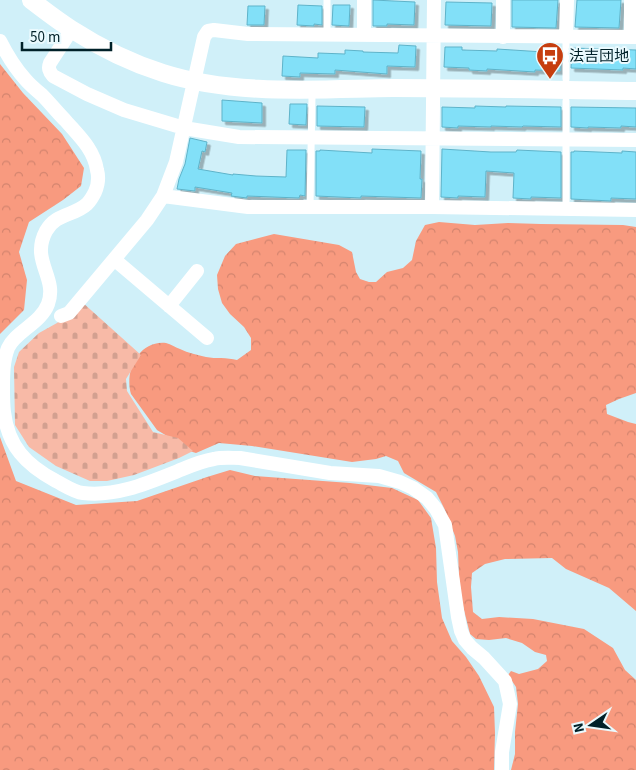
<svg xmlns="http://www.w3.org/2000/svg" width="636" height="770" font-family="'Source Sans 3','Noto Sans JP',sans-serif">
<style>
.forest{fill:url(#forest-crowns)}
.cemetery{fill:url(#cemetery-stones)}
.building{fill:#82e0f8;stroke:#5eb3c9;filter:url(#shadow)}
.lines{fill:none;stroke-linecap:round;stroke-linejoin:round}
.service{stroke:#fff;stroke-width:7}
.minor{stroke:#fff;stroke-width:14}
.tertiary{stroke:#fff;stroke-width:18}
.labels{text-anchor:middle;stroke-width:4;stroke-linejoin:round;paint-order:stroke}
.poi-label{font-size:15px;fill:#002129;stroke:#eafafe;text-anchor:start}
</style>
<defs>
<pattern id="forest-crowns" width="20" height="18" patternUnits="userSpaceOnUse" patternTransform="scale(1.25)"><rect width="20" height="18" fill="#f89a7f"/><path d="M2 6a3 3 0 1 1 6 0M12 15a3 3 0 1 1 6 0" fill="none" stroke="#d3846e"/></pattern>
<pattern id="cemetery-stones" width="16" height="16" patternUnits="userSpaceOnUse" patternTransform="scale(1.25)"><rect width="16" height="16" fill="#f8baa7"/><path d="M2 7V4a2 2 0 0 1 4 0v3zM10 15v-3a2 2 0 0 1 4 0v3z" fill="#d3a090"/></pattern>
<filter id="shadow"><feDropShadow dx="3.5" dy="3.5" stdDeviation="0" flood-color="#0004"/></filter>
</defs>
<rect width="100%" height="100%" fill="#d0f0f9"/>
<path class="forest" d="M0,64L23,93L62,134L84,168L81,186L63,200L29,222L19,252L27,280L24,310L0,334Z
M439,222L475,225L508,223L541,224L623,225L636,227V393L619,399L606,405L607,414L628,422L636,424V611L609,588L566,569L552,558L505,559L485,564L472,573L471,587L473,612L482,619L499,617L533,619L584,629L613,648L625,670L636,680V770H511L515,754V732L518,704L516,687L508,675L511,671L519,674L538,669L547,661L546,655L535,652L522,643L506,638L489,640L476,639L470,634L462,602L459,577L458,552L455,536L445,510L436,492L404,473L398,461L386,456L376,459L352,462L252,446L219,443L196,453L186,450L177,442L157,430L131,394C124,371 139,340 166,343C171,344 176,348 180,349C188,353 198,355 206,357C211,358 216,358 221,358C227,358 232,359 237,360L251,350V338L244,327L230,314L222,303L218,289L217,275L225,256L236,244L274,234L339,245L352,252L356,272L360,279L369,282H376L387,272L403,268L412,260L416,241L425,225Z
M0,437L16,481L76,505L137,501L207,477L230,470L255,476L350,483L392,488L418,500L431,518L436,548L437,582L442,618L452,641L466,657L479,676L494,707L495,733L494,770H0Z"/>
<path class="cemetery" d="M82,302L141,355L126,379L127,391L153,432L178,438L193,451L179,458L134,475L107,481H90L56,466L29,447L15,425L14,367L19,352L39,333L57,323Z"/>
<path class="building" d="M373,0L415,2L414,25L387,24V26H373Z
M512,0H558L556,28L512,27Z
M577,0H621L619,28L575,27Z
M446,2L492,3L491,26L445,25Z
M298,5L322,6V25L314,24V26L297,25Z
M333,5H350L349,26L332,25Z
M248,6H265L264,25H247Z
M399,45L416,46L415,67L387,66V74L335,70V74L300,73V77L282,76L283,56L318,58V53L345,54V50L363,51V52L398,53Z
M445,47H462V50L497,51V49L544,52V50H561L560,71L535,70V72L487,69V71L469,70V68L444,67Z
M572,48L636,50V69L623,68V70L571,68Z
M222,100L262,103V123L222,121Z
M290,104H307L306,125L289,124Z
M317,106L365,107L364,127L317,126Z
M475,106L506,107V106L561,107V127L523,126L522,127L491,126V127L458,126V128L442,127V107L475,108Z
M571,107L636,108V127L621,126V128L588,127V128L571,127Z
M190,138L207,142L205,152L202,151L198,169L233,175V174L256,176L286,177L287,150H306L305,196L300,195L299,198L247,196V198L231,196L232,193L195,187V191L177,189L179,179L185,164Z
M372,149L421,151L420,179H422L421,198L361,196V198L316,196V151H320V150L372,153Z
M442,149L491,152H516L517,150L561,152V198L531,197V199L513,198L514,173L486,171L485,197L458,196V198L441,197Z
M574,151L622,153V151L636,152V199L611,198V201L571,199V152H574Z"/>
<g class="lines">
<path class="service" d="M327,35V0
M566,79V37
M310,207L312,97
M566,209V101"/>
<path class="minor" d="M72,29L50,63C48,68 49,71 53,76L87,94L124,110L184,128L239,137L636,140
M364,35V0
M503,37V0
M566,37L567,0
M631,37V0
M0,41C7,55 15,68 25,79C30,85 36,90 42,95C50,103 57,112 65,120C78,135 94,149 97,170C99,177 98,185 95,192C93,196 90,201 87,204C74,216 56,213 46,231C30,261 58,277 48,304C41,323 15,332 8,348C3,361 3,375 3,389C3,396 3,404 4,412C8,446 26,465 56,481C64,485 74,492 83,493C116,497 148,483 178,471C190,466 201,461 214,459C222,457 231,458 240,458L330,473L379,476L400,482L413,488L427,498L436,509L445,525L458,617L461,631L465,640L472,648L484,658L505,681L510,704L502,752V770
M163,196L248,207H432L434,0
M432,207L636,210
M115,260L207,338
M169,306L197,271
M61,316L69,313L147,220L163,196L176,162L204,37L208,31L214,30L248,34L636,37"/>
<path class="tertiary" d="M31,0C44,10 57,20 71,29C99,47 131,63 163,73C235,96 319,89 393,88C474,88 555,90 636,91"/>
</g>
<defs>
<symbol id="bus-pin" viewBox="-11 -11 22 30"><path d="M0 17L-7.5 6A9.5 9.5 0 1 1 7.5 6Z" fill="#c63e0f" stroke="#eafafe"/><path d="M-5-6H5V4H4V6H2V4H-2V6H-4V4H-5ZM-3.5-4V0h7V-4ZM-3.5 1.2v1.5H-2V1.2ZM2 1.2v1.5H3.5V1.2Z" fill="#fff"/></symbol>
</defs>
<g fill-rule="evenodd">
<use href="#bus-pin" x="534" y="40" width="32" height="43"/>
</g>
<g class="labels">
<g class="poi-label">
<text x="569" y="61">法吉団地</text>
</g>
</g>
<g transform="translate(591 725) rotate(257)" stroke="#eafafe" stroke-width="4" paint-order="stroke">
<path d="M0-4L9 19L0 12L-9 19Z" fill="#002129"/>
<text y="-8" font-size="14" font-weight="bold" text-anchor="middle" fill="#002129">N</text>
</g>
<path d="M22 42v8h89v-8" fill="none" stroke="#002129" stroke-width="2.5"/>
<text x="30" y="42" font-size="15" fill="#002129" stroke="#eafafe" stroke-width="4" paint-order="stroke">50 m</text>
</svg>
